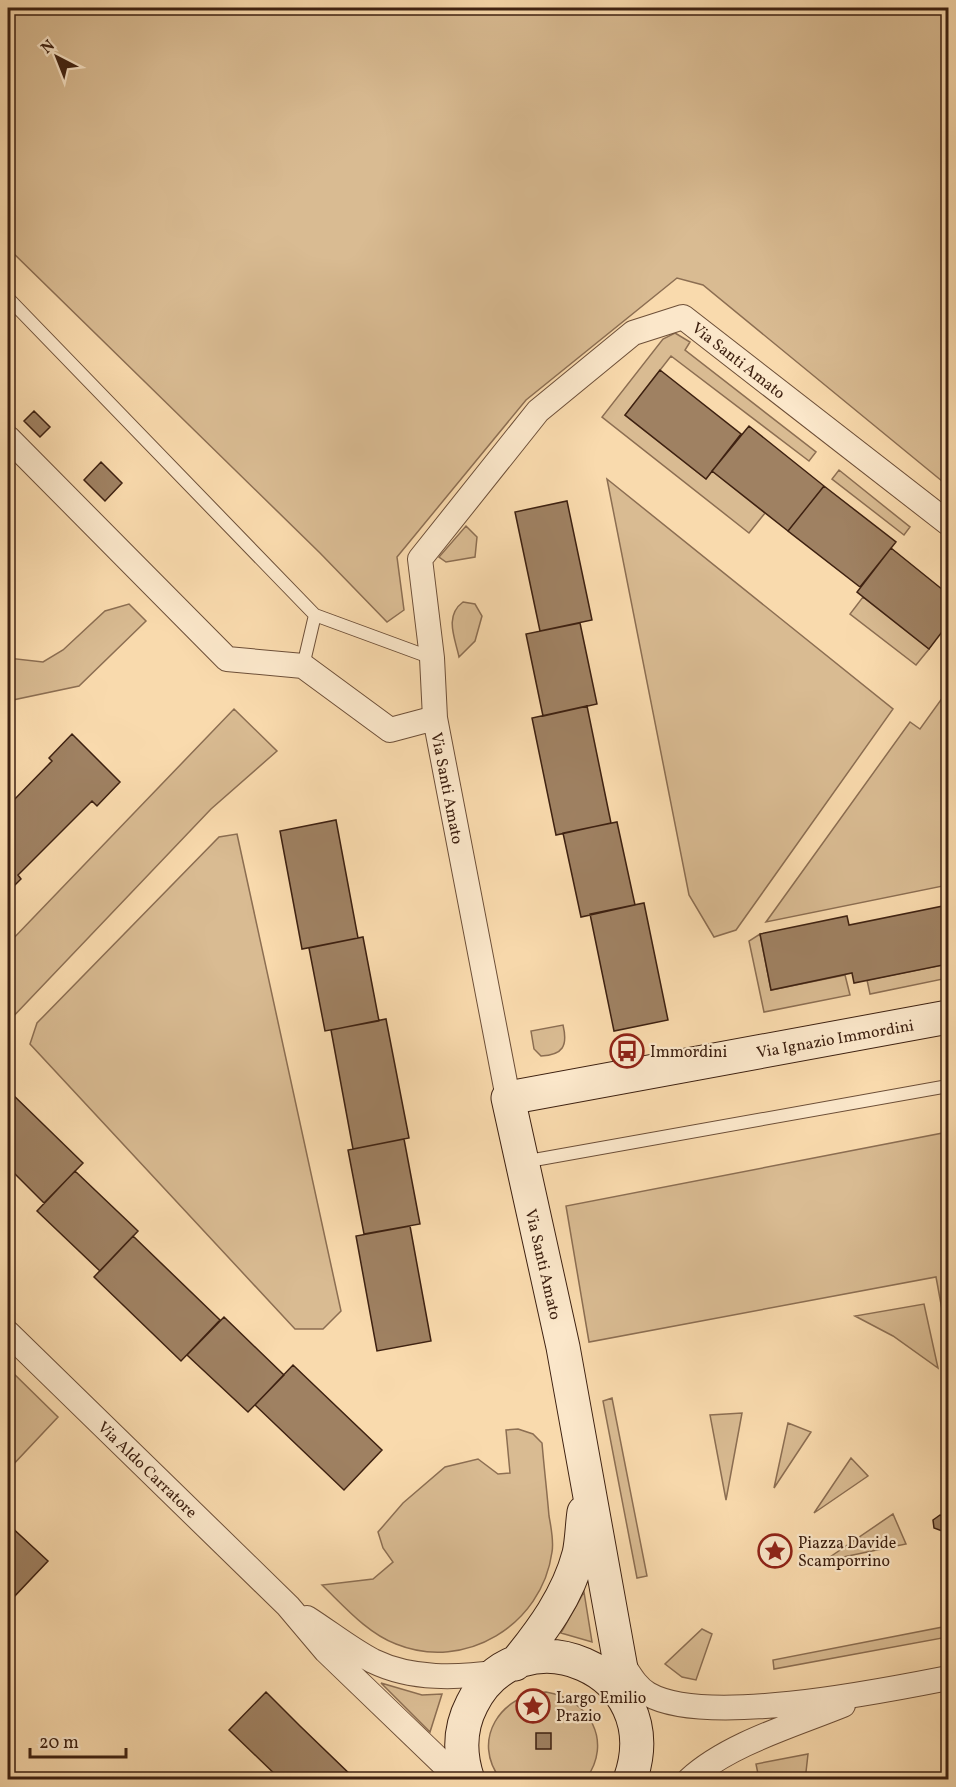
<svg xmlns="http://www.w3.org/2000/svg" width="956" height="1787" font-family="Vollkorn,serif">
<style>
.green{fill:#d9bb92;stroke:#8c6e52;stroke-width:1.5}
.building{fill:#9f8162;stroke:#3e2111;stroke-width:1.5}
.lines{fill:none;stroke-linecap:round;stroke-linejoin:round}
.lane-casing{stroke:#6d4f38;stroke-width:14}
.street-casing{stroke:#6d4f38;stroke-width:26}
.secondary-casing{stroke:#3e2111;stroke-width:35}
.lane{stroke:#fbe7ca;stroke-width:12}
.street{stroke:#fbe7ca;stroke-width:24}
.secondary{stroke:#fbe7ca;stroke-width:33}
.labels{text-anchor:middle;stroke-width:4.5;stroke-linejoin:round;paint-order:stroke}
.street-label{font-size:16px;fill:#3e2111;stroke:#fbe7ca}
.poi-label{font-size:16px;fill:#3e2111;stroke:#fbe7ca;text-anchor:start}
</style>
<rect width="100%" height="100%" fill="#f9daad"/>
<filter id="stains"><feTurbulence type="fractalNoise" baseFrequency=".00333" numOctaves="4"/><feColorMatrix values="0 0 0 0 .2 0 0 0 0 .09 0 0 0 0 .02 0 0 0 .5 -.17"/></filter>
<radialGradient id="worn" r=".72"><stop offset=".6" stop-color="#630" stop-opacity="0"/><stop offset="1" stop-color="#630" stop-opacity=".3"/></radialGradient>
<path class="green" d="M8,8H948V486L703,285L677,278L526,400L397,557L404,610L387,622L320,553L8,248Z
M675,333L690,342L685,350L816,452L809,461L671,356L625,415L706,479L712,471L765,513L749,533L602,417L663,339Z
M839,470L910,527L904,535L832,479Z
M607,479L893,709L736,930L714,937L689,895Z
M466,526L477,537L475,557L446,562L439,557Z
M863,597L929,649L916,665L850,614Z
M463,602L475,604L482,616L475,641L459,657C455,638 444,616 463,602Z
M129,604L146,621L79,686L8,701V658L43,662L63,650L105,611Z
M948,690V885L766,922L910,722L920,729Z
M234,709L277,751L211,809L8,1022V944Z
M237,834L341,1311L323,1329H295L30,1044L37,1023L219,837Z
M760,934L771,990L845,975L850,995L764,1012L749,941Z
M948,964V978L870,994L867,980Z
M563,1025C568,1046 563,1055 541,1056L534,1049L531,1031Z
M948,1132V1342L936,1277L589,1342L566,1206Z
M924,1304L938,1368L893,1336L855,1316Z
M8,1368L58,1417L8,1470Z
M612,1398L647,1576L637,1578L603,1401Z
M742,1413L726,1500L710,1415Z
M788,1423L811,1432L774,1488Z
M518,1429L533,1434L542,1443C544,1467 547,1492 549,1516C551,1527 554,1541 552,1552C542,1625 465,1672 396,1644C367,1633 344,1606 322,1585L373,1579L393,1562L383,1548L378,1532L403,1503L445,1467L478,1459L498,1474L510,1473L506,1430Z
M851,1458L868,1476L814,1513Z
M893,1514L906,1544L824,1561Z
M584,1592L592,1642L561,1633Z
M948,1626V1637L774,1669L773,1660Z
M702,1629L712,1634L696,1680L682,1677L665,1664Z
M381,1683L422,1695L442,1694L430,1732Z
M546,1692C590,1699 613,1742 586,1779L501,1780C470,1740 501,1694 546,1692Z
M808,1754L806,1772L801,1779H759L756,1764Z"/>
<path class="building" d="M660,370L741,434L706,479L625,415Z
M34,411L50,427L40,437L24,421Z
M749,426L824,486L788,531L712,471Z
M101,462L122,483L105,501L84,480Z
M824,486L896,542L860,587L788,531Z
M567,501L592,620L540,631L515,512Z
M891,548L948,594V624L929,649L857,592Z
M580,623L597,704L543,716L526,634Z
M587,706L611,823L556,835L532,718Z
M72,734L120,782L97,806L92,801L18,875L21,879L8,892V806L52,761L49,758Z
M336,820L358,938L302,949L280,831Z
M617,822L635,905L581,917L563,833Z
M644,903L668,1020L614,1031L590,914Z
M948,905V964L854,983L852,973L771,990L760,934L847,916L849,925Z
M363,937L379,1021L325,1031L309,948Z
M386,1019L409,1138L353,1149L331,1030Z
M8,1090L83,1163L44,1203L8,1167Z
M404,1139L420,1224L364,1234L348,1150Z
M75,1171L138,1231L100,1271L37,1211Z
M410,1226L431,1341L377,1351L356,1236Z
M133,1236L220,1320L181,1361L94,1277Z
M224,1317L284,1375L248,1412L187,1355Z
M293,1365L382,1450L344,1490L255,1405Z
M940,1515L947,1518L948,1527L942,1531L934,1528L933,1520Z
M8,1524L48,1561L11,1600L8,1596Z
M266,1692L300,1726L356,1780H281L229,1730Z
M536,1733H551V1749H536Z"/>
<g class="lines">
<defs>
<path id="lane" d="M8,298L315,615L432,658
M303,666L315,615
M523,1162L948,1086"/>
<path id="street" d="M8,438L227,659L303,666L390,730L435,718
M508,1098L435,718L432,658L420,559L538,411L633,333L683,317L948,523
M8,1333L288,1606L326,1651L460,1780
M307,1618C329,1632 350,1649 373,1661C412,1680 458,1678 499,1672
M622,1663C630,1675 636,1687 648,1694C705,1727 882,1691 948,1678
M689,1780C728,1744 794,1725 843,1705"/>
<path id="secondary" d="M515,1664C542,1631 568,1596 579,1554C582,1541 582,1525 584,1512
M627,1702L563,1347L508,1098L948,1017
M468,1780C459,1754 459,1729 472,1704C519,1609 670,1668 630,1780"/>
</defs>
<use href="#lane" class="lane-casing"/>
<use href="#street" class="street-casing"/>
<use href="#secondary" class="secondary-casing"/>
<use href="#lane" class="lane"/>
<use href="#street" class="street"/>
<use href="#secondary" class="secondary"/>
</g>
<defs>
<symbol id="bus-ring" viewBox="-11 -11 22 22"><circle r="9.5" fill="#fbe7ca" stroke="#8f2418" stroke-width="1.5"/><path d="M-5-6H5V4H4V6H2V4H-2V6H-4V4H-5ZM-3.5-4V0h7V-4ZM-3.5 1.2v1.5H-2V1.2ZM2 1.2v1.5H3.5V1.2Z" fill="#8f2418"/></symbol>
<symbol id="sight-ring" viewBox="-11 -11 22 22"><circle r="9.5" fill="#fbe7ca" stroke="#8f2418" stroke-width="1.5"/><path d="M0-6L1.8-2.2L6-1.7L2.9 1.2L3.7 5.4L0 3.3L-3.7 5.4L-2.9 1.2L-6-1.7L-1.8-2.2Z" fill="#8f2418"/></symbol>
</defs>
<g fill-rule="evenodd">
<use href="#bus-ring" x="608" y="1032" width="38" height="38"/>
<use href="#sight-ring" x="756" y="1532" width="38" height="38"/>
<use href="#sight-ring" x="514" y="1687" width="38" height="38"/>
</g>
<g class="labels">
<g class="street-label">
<text transform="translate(739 360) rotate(38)" y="6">Via Santi Amato</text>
<text transform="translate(448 788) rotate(79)" y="6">Via Santi Amato</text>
<text transform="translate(835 1038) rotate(-10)" y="6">Via Ignazio Immordini</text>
<text transform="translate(544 1264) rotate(77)" y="6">Via Santi Amato</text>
<text transform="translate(148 1469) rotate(44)" y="6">Via Aldo Carratore</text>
</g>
<g class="poi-label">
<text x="650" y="1057">Immordini</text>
<text x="798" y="1548">Piazza Davide<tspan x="798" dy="18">Scamporrino</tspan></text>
<text x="556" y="1703">Largo Emilio<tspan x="556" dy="18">Prazio</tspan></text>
</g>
</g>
<rect width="956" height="1787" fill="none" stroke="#f9daad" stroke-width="30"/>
<rect x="9" y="9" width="938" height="1769" fill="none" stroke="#3e2111" stroke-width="3"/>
<rect x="15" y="15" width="926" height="1757" fill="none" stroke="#3e2111" stroke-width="1.5"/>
<g transform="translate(57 57) rotate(318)" stroke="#fbe7ca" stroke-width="4.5" paint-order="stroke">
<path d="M0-4.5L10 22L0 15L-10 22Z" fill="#3e2111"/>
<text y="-9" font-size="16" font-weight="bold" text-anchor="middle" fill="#3e2111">N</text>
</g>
<path d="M30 1748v9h96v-9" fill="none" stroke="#3e2111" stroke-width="3"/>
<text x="39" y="1748" font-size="18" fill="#3e2111" stroke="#fbe7ca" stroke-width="4.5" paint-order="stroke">20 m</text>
<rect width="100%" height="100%" filter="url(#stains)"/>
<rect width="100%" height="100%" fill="url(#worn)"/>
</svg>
